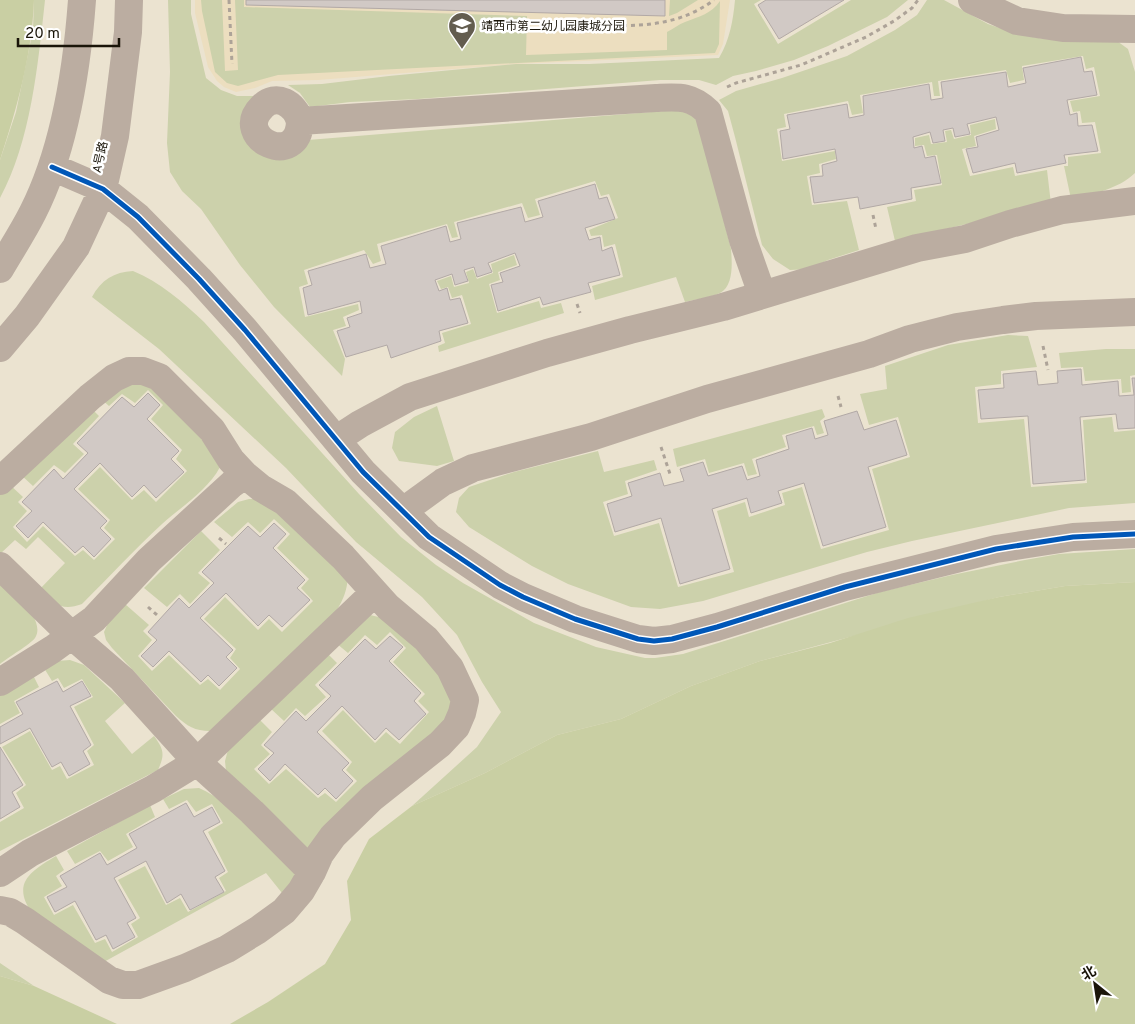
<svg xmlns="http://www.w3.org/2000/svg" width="1135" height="1024" font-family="Overpass,'Noto Sans SC',sans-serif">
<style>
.built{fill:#ecdebf}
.green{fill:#ccd1ab}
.forest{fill:#c9cfa3}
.building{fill:#d1c9c5;stroke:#b2a9a6}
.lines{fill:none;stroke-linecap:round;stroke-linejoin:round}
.path{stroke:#ada398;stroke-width:3;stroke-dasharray:4 4;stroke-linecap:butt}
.minor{stroke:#bbada1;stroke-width:28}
.cycleway-casing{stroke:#fff;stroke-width:8}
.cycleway{stroke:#0057b8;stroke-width:5}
.labels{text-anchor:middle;stroke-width:5;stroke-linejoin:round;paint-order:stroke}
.poi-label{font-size:12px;fill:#1a1509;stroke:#fff;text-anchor:start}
.street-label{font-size:12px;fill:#1a1509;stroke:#fff}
</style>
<rect width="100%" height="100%" fill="#ebe3d0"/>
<path class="built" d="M195,0H730L723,44L718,55L516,64L318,80L272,81L255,88L236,92L224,87L217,81L208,67L195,13Z"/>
<path class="green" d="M34,0H45C38,64 31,141 0,198V160L16,112L33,30Z
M168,0H191V14L206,78L221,90L237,96H257L245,137L308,140L676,110L692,113L700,127L731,249C732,262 734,286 720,293C710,298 696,299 685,302L676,277L595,300L592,286L623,277L615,244L604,247L602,235L591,236L589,230L618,218L609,194L601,196L595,181L535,199L540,215L528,218L522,203L454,222L458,237L452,238L447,224L377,244L381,261L373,264L364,250L304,270L308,284L299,287L305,317L358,304L359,310L343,317L346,326L333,330L345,359L342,376L274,307L240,265L201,209L182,191L170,172L167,143L170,72Z
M201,0H222L225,71L238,70L235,0H244V7L527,16L526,55L667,50V32C673,29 679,24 685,22C700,16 711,14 720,1L719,44L715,53L278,75L238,86L227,83L215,72L202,11Z
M670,0H698L677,13L669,16Z
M735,0H761L754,4L778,44L851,0H908L887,17L828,46L794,60L756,71L733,76L716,85L699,80H660L418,99L350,102L310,107L300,93L288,85L322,84L389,76L516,64H589L719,58C730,39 733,21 735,0Z
M927,0H944L988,24L1017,34L1044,39L1117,41L1128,49L1135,72V173C1117,190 1094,193 1071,199L1064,166H1068V157L1101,153L1095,122L1082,123L1080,111L1073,112L1070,101L1100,96L1094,67L1086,69L1083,56L1022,66L1024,80L1010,83L1006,70L938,81L940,96H934L932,82L860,95L863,113L852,115L848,101L784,114L786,127L777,129L782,161L835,151L836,159L819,164L820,173L807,176L812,205L847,201L859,250L828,260L809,269L790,270L773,259L762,245L735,137L728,111L719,100L736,91L782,78L847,56L895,30L917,15Z
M995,119L996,129L974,136L976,146L962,149L970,176L1013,167L1015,176L1047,170L1051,204L895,241L887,207L916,201L914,190L942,185L937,155L927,156L924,145L915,146V138L929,135L931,144L947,142L945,131L951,130L954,139L971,135L970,125Z
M514,255L517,265L498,272L500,280L489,284L497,313L539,301L541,308L561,303L564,313L439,352L438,346L445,343L442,333L471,324L462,295L452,298L448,287L441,289L437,281L451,276L454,287L469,283L466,272L473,269L477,279L493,273L491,264Z
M133,271C160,282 183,302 204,322L359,494L401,537L436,565L463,583L534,623L596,647L645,658H655L683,654L880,592L952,575L1025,560L1059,554L1135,549V582L1065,586L999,597L760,661L691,686L621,719L557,735L485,773L412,806L477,747L501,712L482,682L457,635L422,597L356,542L286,468L159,349L92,297C101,280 114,272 133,271Z
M1008,335L1028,336L1037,367L1001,371V384L975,387L978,423L1024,419L1031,487L1087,483L1083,420L1112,417L1114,432L1135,430V503L1069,508L912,541L867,552L703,601L660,609L631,607L568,584L532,566L469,527L456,512L459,498L469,487L514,472L598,451L604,472L654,460L657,470L625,481L628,494L603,502L614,536L659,523L678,587L734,572L717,511L745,502L749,517L785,505L782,493L802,487L821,549L889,530L872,469L910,457L898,417L869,425L860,394L887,389L885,366L948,345Z
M1106,349H1135V375L1130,376L1131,392L1122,393L1121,379L1085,381L1083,367L1061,368L1059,353Z
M136,378L180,406L220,467C208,490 181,507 162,524C135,549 109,577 82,604C61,612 55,603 38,591L65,563L38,537L26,549L15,540L0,554V492L9,484L23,497L18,502L27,511L13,527L27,542L43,526L75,556L83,550L94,560L115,539L104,528L110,520L78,489L100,467L132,500L144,490L156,502L187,471L176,459L182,450L151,419L163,405L148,390L135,403L122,394L109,406L99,397Z
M437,406L454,461L437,466L399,461L392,448L395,432L414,417Z
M90,407L99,416L73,444L84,454L65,473L54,465L33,486L20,474Z
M822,409L825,417L820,421L824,433L817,435L814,426L782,435L786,447L752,459L757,474L748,476L744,463L709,473L705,459L677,467L673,449Z
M249,499H261L273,503L348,576C347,590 344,599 336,611L210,731C195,731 187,726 176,716L112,648L106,640L104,632L109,621L125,604L149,625L143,631L152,640L138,656L152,671L169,655L200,685L208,679L220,690L240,669L230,658L236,649L204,619L225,597L258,630L269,619L282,632L313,601L301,588L309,579L277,548L290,534L274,519L260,533L248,522L232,537L214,522L238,502Z
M201,531L220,550L198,573L210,583L190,604L180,594L167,607L144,588Z
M0,576C11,589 47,620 35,638C31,644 7,658 0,664Z
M370,615L387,619L413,636L453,688L450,722L309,850L226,771L225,761L228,750L257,717L272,732L261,745L270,754L254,769L269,784L286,769L318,798L325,793L336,802L357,781L346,770L352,762L322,731L343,710L375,743L386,732L400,744L429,712L418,701L425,694L393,662L406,648L390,632L377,645L365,635L348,653L336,643Z
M327,653L337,663L315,685L326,697L305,716L296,708L284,721L269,707Z
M70,660L84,665L125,703L105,721L132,754L154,736C164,750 165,754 158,770L0,851V822L24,808L16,793L26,785L2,747L30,731L52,770L60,766L67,779L94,765L87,751L94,745L74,707L93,697L82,679L64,688L58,678L52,681L44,668L57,661Z
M33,675L39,687L14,701L20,713L0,724V693Z
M199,788C232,802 266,844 292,870L298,879L286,898L266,873L102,963L32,913C11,883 31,871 56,856L64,870L56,876L62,886L44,897L54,915L73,905L95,943L105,939L112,952L138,937L131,924L140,918L118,880L145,866L166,905L180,898L188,912L226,891L219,878L228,872L208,832L223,823L212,804L196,812L187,800L169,809L163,799L184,789Z
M150,805L155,817L126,834L133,847L108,861L100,851L75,864L67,851Z
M0,963L34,986L0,976Z"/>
<path class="forest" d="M0,0H34C32,55 17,108 0,160Z
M1135,582V1024H230L268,1002L325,964L351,920L347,881L369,839L412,806L485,773L557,735L621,719L691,686L760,661L830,643L908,618L999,597L1065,586Z
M0,976L34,986L117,1024H0Z"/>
<path class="building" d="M246,0H665V16L246,5Z
M766,0H844L779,39L758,5Z
M1081,57L1084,72L1092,71L1097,95L1067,100L1070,115L1077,113L1078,126L1092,125L1098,151L1064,155L1066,163L1017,173L1015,163L973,173L966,149L978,147L976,137L999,130L996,117L967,124L970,134L955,137L953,128L943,130L945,141L933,143L930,132L913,137L914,148L922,146L925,158L935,156L941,183L911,188L912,199L860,209L858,197L814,203L810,177L823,176L822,165L837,161L835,149L783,159L780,131L790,129L787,115L847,104L849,118L864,115L863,96L929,84L931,100L943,98L941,82L1006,72L1008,87L1026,83L1023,68Z
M595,184L599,199L607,197L615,219L585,228L589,240L600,237L602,251L612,247L620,275L588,283L591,292L543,305L540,297L498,311L491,285L503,282L500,273L520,266L515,253L488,263L492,272L477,277L474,267L464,270L468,281L455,285L452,274L435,280L439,291L447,288L450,300L460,298L468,323L439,331L441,341L391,358L387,345L346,357L337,331L350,327L347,318L362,313L360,301L308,315L303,288L312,285L308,271L366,254L370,268L386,264L381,246L446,226L450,242L461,239L457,223L521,207L525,222L543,217L538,201Z
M1081,369L1082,385L1118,381L1119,396L1134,395L1132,378H1135V428L1118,429L1116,414L1080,417L1085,480L1033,484L1028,416L981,419L978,390L1004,388L1003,374L1036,371L1038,385L1058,383L1057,371Z
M148,393L160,405L147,419L179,451L171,459L184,472L156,498L144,485L132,497L100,463L74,489L107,521L100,528L111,539L94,557L83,546L75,553L43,522L28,538L16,526L32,511L22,502L54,469L63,479L88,453L77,443L122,397L134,407Z
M857,411L864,430L896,420L907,455L868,467L886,527L823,546L804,483L778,491L782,503L751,513L747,498L712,509L730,569L680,584L661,518L615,532L607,504L632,496L628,483L660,473L664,486L684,481L680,469L703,462L708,476L742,466L747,480L760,476L756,460L789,449L786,436L812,428L815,439L828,435L824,421Z
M274,523L286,534L273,548L305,580L297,588L310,600L282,627L269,615L258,626L226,593L200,618L233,650L226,657L237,668L219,686L208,675L201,682L169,651L153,667L141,656L157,640L148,632L179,598L189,608L214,583L202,572L248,526L260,537Z
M390,636L403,647L389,661L421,693L414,701L426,714L399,740L386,728L375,740L342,706L317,732L349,763L342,770L353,781L336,799L325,788L318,795L285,764L270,781L258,769L274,753L264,745L296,711L306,721L331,696L319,685L365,639L376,649Z
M57,681L63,692L82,681L91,696L70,706L91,745L83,751L90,764L69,776L61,762L52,767L30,728L0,744V727L23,714L16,702Z
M0,747L23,785L12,792L20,807L0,819Z
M186,803L194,817L212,807L220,822L203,831L225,871L215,877L224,892L190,910L181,894L167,903L146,861L114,878L136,918L127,923L135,937L113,949L106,935L96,940L75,901L55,912L47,897L67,887L60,876L100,853L107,865L137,848L129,834Z"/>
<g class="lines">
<path class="path" d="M229,0L232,64
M575,24C625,26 672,31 714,0
M727,87L736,83L801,65L866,37L894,21L912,8L918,0
M873,215L876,229
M577,304L580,313
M1043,346L1048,370
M838,396L841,407
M661,447L671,477
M219,538L226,544
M148,607L157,615"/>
<path class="minor" d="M972,0L1017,21L1063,28L1135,29
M300,121C299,170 231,138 262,107C276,92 295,104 300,121L656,98C678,97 691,95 708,112L743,240L762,294
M52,167L103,189L138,217L199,279L245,330L363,472L429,537L500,585L523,597L575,619L638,639L654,641L672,639L717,627L845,587L996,549L1073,537L1135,534
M0,269C11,250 23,232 33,212C64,151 77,68 82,0
M0,348L27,316L76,247L103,189L115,136L128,32L129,0
M337,439L360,424L410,397L547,353L630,330L723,307L917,248L965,239L1010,224L1062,210L1135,201
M0,481L90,397L114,378L129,371H143L159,377L212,430L231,460L245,475L261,488L285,502L343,557L388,607L426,639L450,668L465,700L462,713L456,727L440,744L372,798L333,836L320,854L312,872L301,891L284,911L258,930L227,949L185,968L138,985H123L109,980L25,921L10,912L0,910
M403,511L443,482L473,468L591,437L707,399L869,354L910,339L957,327L1003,320L1036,316L1135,312
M0,566L71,635L122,679L197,762L252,812L312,872
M0,682L53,649L94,619L149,560L232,484L245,475
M0,873L30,853L153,789L197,762L374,593"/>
<defs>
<path id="cycleway" d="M52,167L103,189L138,217L199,279L245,330L363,472L429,537L500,585L523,597L575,619L638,639L654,641L672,639L717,627L845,587L996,549L1073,537L1135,534"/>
</defs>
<use href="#cycleway" class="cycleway-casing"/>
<use href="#cycleway" class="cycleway"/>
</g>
<defs>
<symbol id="school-pin" viewBox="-11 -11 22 30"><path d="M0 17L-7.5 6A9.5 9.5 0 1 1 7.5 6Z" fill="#635d4f" stroke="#fff"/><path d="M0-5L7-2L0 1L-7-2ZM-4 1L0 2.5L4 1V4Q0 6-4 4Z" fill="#fff"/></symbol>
</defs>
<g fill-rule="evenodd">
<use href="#school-pin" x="446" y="10" width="32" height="43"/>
</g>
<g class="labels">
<g class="poi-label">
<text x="481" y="30">靖西市第二幼儿园康城分园</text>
</g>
<g class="street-label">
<text transform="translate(100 157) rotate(-77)" y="4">A号路</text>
</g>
</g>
<g transform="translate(1095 984) rotate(330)" stroke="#ffffff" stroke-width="4" paint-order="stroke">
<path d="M0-4L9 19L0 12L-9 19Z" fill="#1a1509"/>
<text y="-8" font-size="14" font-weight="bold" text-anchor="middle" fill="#1a1509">北</text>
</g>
<path d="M18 38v8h101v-8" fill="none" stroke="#1a1509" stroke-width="2.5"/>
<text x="25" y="38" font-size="15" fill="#1a1509" stroke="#ffffff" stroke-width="4" paint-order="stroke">20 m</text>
</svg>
